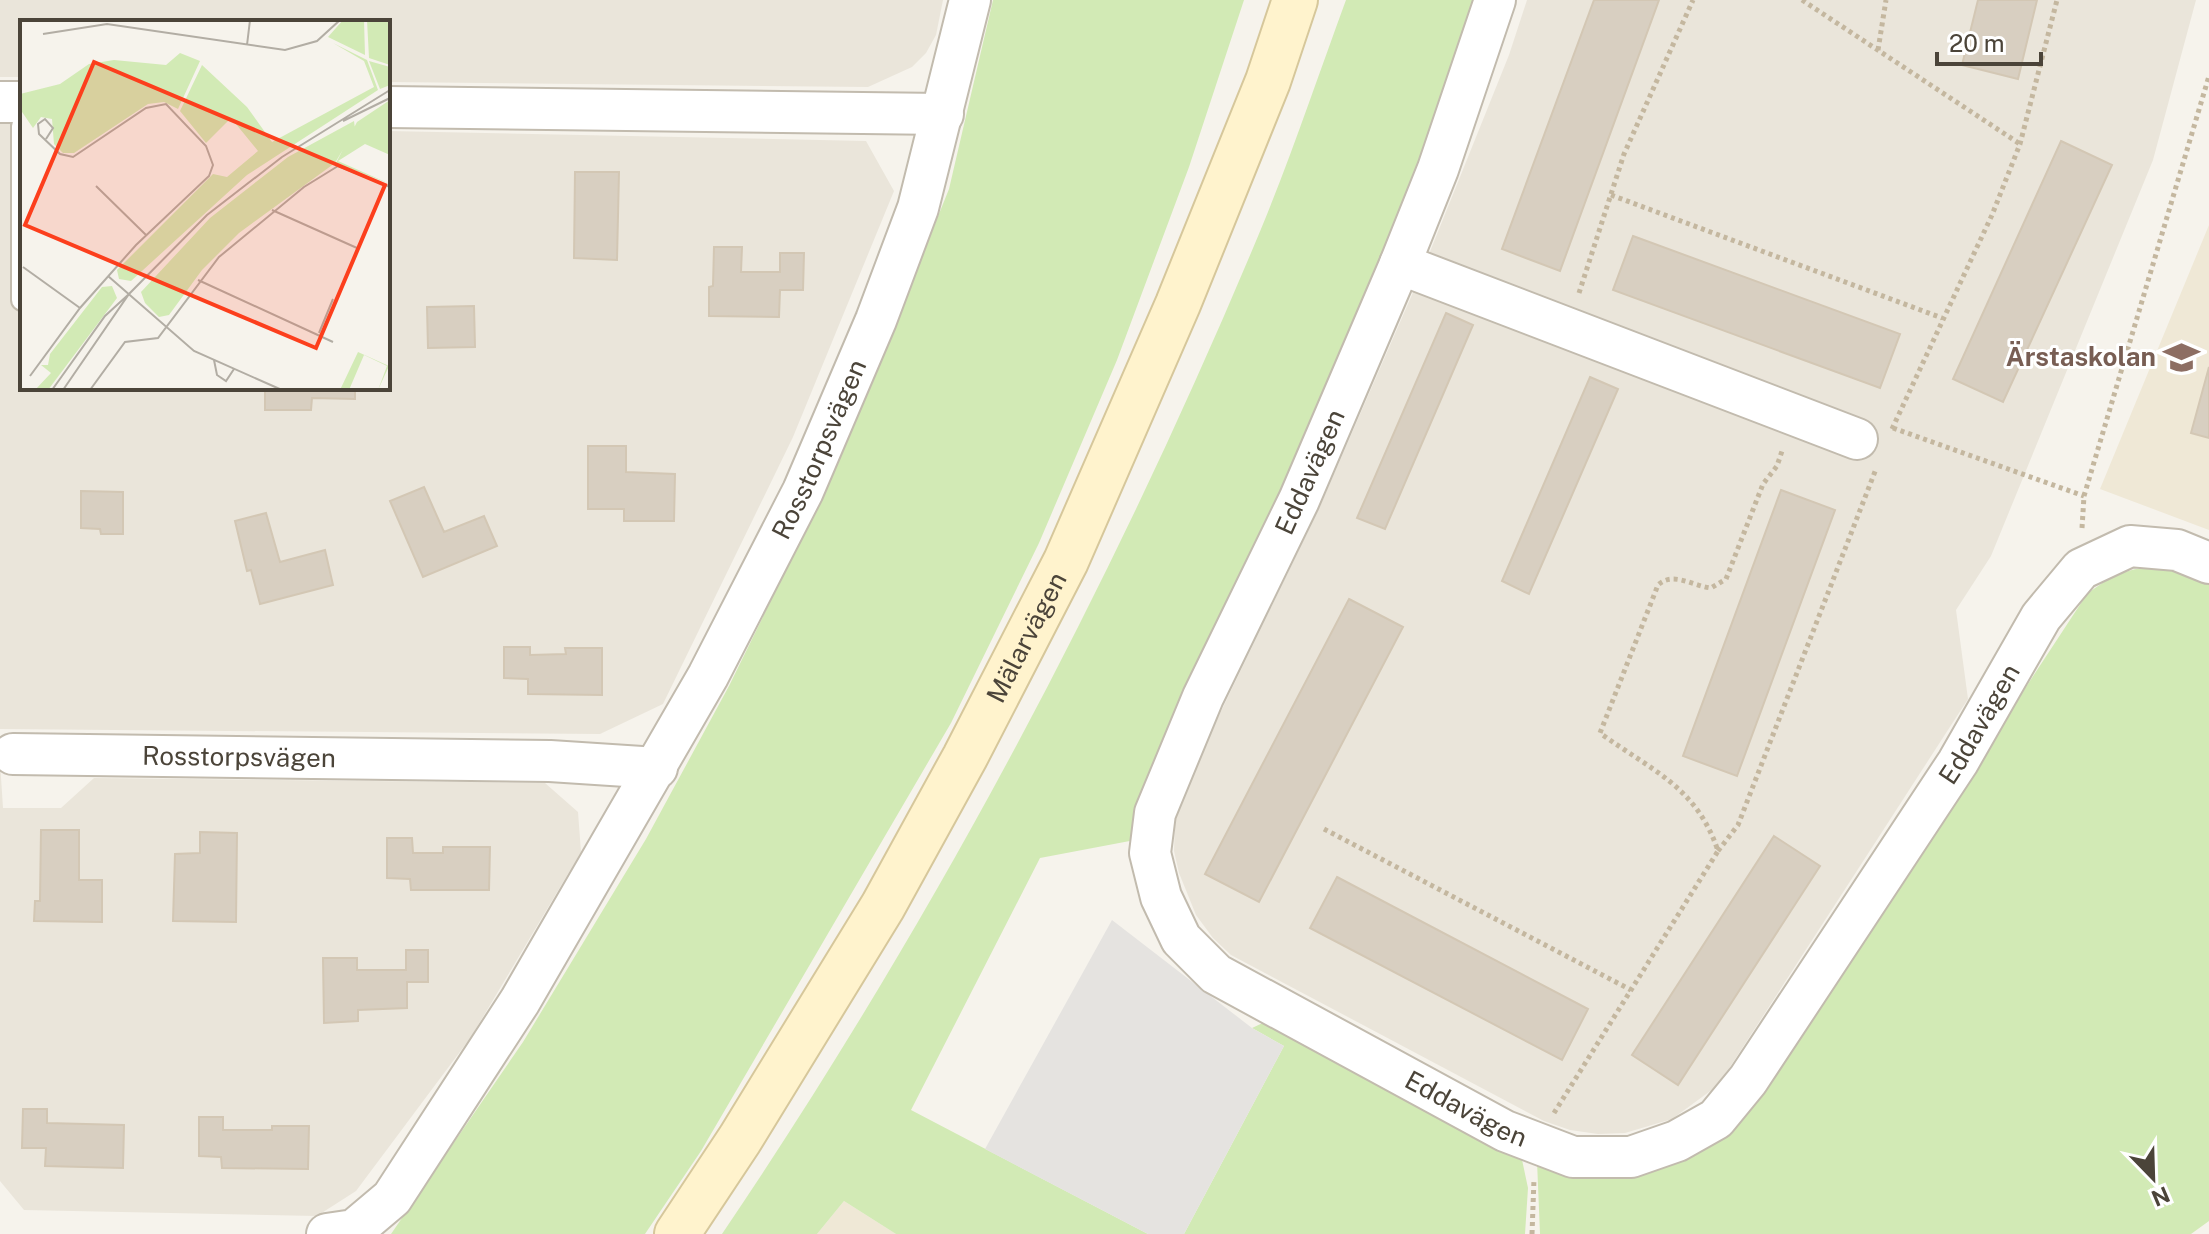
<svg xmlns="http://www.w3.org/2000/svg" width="2209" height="1234" font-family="'Public Sans',sans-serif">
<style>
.residential{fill:#eae5da}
.education{fill:#efe8d6}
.green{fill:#d2eab5}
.parking{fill:#e5e3e0}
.building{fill:#d8cfc1;stroke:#d3c7b4;stroke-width:2}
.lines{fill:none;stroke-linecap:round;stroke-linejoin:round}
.service-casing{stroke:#c2bbae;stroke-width:24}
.minor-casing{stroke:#c2bbae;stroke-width:44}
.secondary-casing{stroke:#d6c79b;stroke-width:48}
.path{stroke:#c4b79f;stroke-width:5;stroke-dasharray:4 4;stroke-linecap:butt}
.service{stroke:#fff;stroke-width:20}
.minor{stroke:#fff;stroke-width:40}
.secondary{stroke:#fff3cd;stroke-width:44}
.labels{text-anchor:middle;stroke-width:6;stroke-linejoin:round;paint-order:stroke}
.education-label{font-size:26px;font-weight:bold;fill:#785e54;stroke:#fff;text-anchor:end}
.street-label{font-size:26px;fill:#4b4439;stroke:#fff}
.inset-road{fill:none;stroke:#b2ada4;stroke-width:2}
.view{fill:#fc3f1d;fill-opacity:0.15;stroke:#fc3f1d;stroke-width:4}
.inset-edge{fill:none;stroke:#4b4439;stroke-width:4}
</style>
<rect width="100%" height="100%" fill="#f6f3ec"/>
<path class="residential" d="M0,0H943L936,35L926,53L912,67L868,87L388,82V22H22V77H0Z
M1527,0H2196L2153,160L1991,556L1956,610L1968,699L1730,1067L1713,1089L1672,1119L1625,1133L1598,1134L1570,1130L1544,1121L1231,955L1213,938L1196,915L1179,873L1174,851L1175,821L1185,786L1321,504L1421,274L1509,55Z
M0,124H22V388H388V131L866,141L894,191L793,437L663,704L600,734L0,729Z
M0,762L3,808H61L94,778L545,783L578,812L581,852L471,1037L356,1191L317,1216L24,1210L0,1181Z"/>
<path class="education" d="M2209,225V530L2100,489Z
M844,1201L896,1234H817Z"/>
<path class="green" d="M993,0H1244L1189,167L1117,360L1039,543L951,723L701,1151L645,1234H391L523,1042L646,839L729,686L806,529L869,388L949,189Z
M1346,0H1482L1416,179L1135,840L1040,858L911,1110L1148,1234H896L844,1201L817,1234H722C935,919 1115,580 1261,229C1292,154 1318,76 1346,0Z
M2162,566L2209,578V1221L2191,1234H1540L1537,1161L1747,1112L2087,594C2113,574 2128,568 2162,566Z
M1267,1021L1521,1155L1528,1188L1525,1234H1184L1284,1046L1252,1028Z"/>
<path class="parking" d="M1112,920L1252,1028L1284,1046L1184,1234H1148L985,1149Z"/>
<path class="building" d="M1594,0H1659L1560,271L1502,249Z
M1978,0H2037L2018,79L1962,65Z
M2061,141L2112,165L2003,402L1953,379Z
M575,172H619L617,260L574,258Z
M1633,236L1900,334L1880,388L1613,290Z
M714,247H742L741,272H780V253H804L803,290H780L779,317L709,316V287L713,286Z
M474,306L475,347L428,348L427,307Z
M1446,313L1473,325L1385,529L1357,518Z
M2209,367V438L2191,433Z
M1590,377L1618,389L1529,594L1502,581Z
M265,388H355V399L312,398L311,410H265Z
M588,446H626V472L675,474L674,521H624V509H588Z
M424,487L444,532L484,516L497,546L423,577L390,501Z
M1781,490L1835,510L1737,776L1683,756Z
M81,491L123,492V534H101L100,529L81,528Z
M266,513L280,562L325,550L333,585L260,604L251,570L247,571L235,521Z
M1349,599L1403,627L1259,902L1205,874Z
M504,647H530V655L566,654L565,648H602V695L528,694V679L504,678Z
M41,830H79V880H102V922L34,921L35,901H40Z
M200,832L237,833L236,922L173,921L175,854L200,853Z
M1774,836L1820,866L1678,1085L1632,1055Z
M387,838H412L413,853H443V847H490L489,890H411L410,879L387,878Z
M1337,877L1588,1009L1562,1060L1310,928Z
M406,950H428V982H407V1008L358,1010V1021L324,1023L323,958H357V970H406Z
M23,1109H47V1123L124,1125L123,1168L45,1166L46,1148H22Z
M199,1117H223V1130H272V1126H309L308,1169L222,1168L221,1157L199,1156Z"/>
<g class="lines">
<defs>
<path id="service" d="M22,126V300"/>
<g id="minor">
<path id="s1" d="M1495,0L1438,169L1400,264L1299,500L1203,697L1155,813L1150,853L1161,897L1181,939L1216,974L1505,1131L1573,1157H1631L1677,1141L1716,1119L1748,1080L1958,762L2041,617L2081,569L2130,546L2177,550L2209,563"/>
<path d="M0,102H22"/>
<path d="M388,107L943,114"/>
<path d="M1400,264L1857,439"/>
<path id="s2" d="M13,754L550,761L657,768"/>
<path id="s3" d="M327,1234L354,1230L392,1198L520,1001L708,676L803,491L876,320L918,208L970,0"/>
</g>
<g id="secondary">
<path id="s4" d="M677,1234L740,1139L883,906L965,757L1066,561L1178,304L1268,81L1295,0"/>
</g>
</defs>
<use href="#service" class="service-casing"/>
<use href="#minor" class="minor-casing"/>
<use href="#secondary" class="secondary-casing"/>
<path class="path" d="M1802,0L2020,144
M1878,50L1886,0
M1611,195L1942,318
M1579,293L1624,154L1693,0
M1893,428L2084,496
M1892,429L1992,215L2020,144L2057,0
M2082,528L2084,496L2209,76
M1324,829L1631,990
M1718,851L1738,825L1876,469
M1554,1113L1718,851C1697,787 1651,770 1600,733L1658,585C1673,571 1693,586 1711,588L1726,579L1763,484L1777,466L1783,448
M1532,1234L1534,1179"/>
<use href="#service" class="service"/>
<use href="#minor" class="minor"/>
<use href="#secondary" class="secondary"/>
</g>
<defs>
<symbol id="school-bare" viewBox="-9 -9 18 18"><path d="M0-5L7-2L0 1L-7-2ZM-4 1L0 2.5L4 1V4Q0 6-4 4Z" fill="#8d6e63" stroke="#fff" stroke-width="2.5" paint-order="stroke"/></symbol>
</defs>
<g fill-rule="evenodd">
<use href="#school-bare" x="2156" y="332" width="51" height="51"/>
</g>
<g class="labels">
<g class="education-label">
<text x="2156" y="366">Ärstaskolan</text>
</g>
<g class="street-label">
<text dy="9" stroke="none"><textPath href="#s3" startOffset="940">Rosstorpsvägen</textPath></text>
<text transform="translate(1310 472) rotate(-66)" y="9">Eddavägen</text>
<text dy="9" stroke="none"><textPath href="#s4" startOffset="692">Mälarvägen</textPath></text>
<text dy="9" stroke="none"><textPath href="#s1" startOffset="2092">Eddavägen</textPath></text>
<text dy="9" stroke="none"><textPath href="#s2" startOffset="226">Rosstorpsvägen</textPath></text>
<text dy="9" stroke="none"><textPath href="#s1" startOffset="1348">Eddavägen</textPath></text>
</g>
</g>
<g transform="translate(20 20)">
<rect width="370" height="370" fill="#f6f3ec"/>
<path d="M323,0H344L345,35L308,17ZM347,0H370V45L349,38ZM313,23L347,40L358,70L227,155L111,261L99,259L97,250L193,154L207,157L238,131L211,98L186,123L160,91L182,45L227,87L252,122L354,67L344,41ZM160,33L180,41L158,89L144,82L128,84L54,133H43L34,124L32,99L21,97L13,108L0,89V74L40,64L69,44L94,40L146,45ZM349,41L370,47V65L360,69ZM370,80V135L345,124L318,141L370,164L316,143L337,102ZM334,101L335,109L315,143L219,213L182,250L149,295L139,297L125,283L121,272L190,198L268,137ZM92,266L97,278L28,370H15L31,353L21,345H28L30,334L82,267ZM338,332L369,346L358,370L367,346L344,335L329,370H320Z" fill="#d2eab5"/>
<path class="inset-road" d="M23,14L87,4L265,30L297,21L320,0M227,25L230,0M323,101L370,78M76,166L126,215M252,190L337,228M3,247L60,288M88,256L174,331L262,370M178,260L313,322M299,313L313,279M194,340L197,355L206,361L214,349M10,356L60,288L116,225L189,156L193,145L186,126L146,84L126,88L53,137L40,134L19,114L18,104L25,99L33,108L26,119M32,370L85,296L109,274M43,370L109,274L187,195L262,137L370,70M70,370L105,322L138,318L199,237L284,167L318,146L370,167"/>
<path class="view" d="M74,42L365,165L296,328L5,205Z"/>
<rect width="370" height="370" class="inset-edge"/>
</g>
<g transform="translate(2153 1178) rotate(157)" stroke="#ffffff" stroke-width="6" paint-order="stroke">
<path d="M0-6L14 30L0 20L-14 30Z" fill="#4b4439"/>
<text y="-12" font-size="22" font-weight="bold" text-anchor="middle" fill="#4b4439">N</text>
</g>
<path d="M1937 52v12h104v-12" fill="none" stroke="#4b4439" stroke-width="4"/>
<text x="1949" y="52" font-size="24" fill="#4b4439" stroke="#ffffff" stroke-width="6" paint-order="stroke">20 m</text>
</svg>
